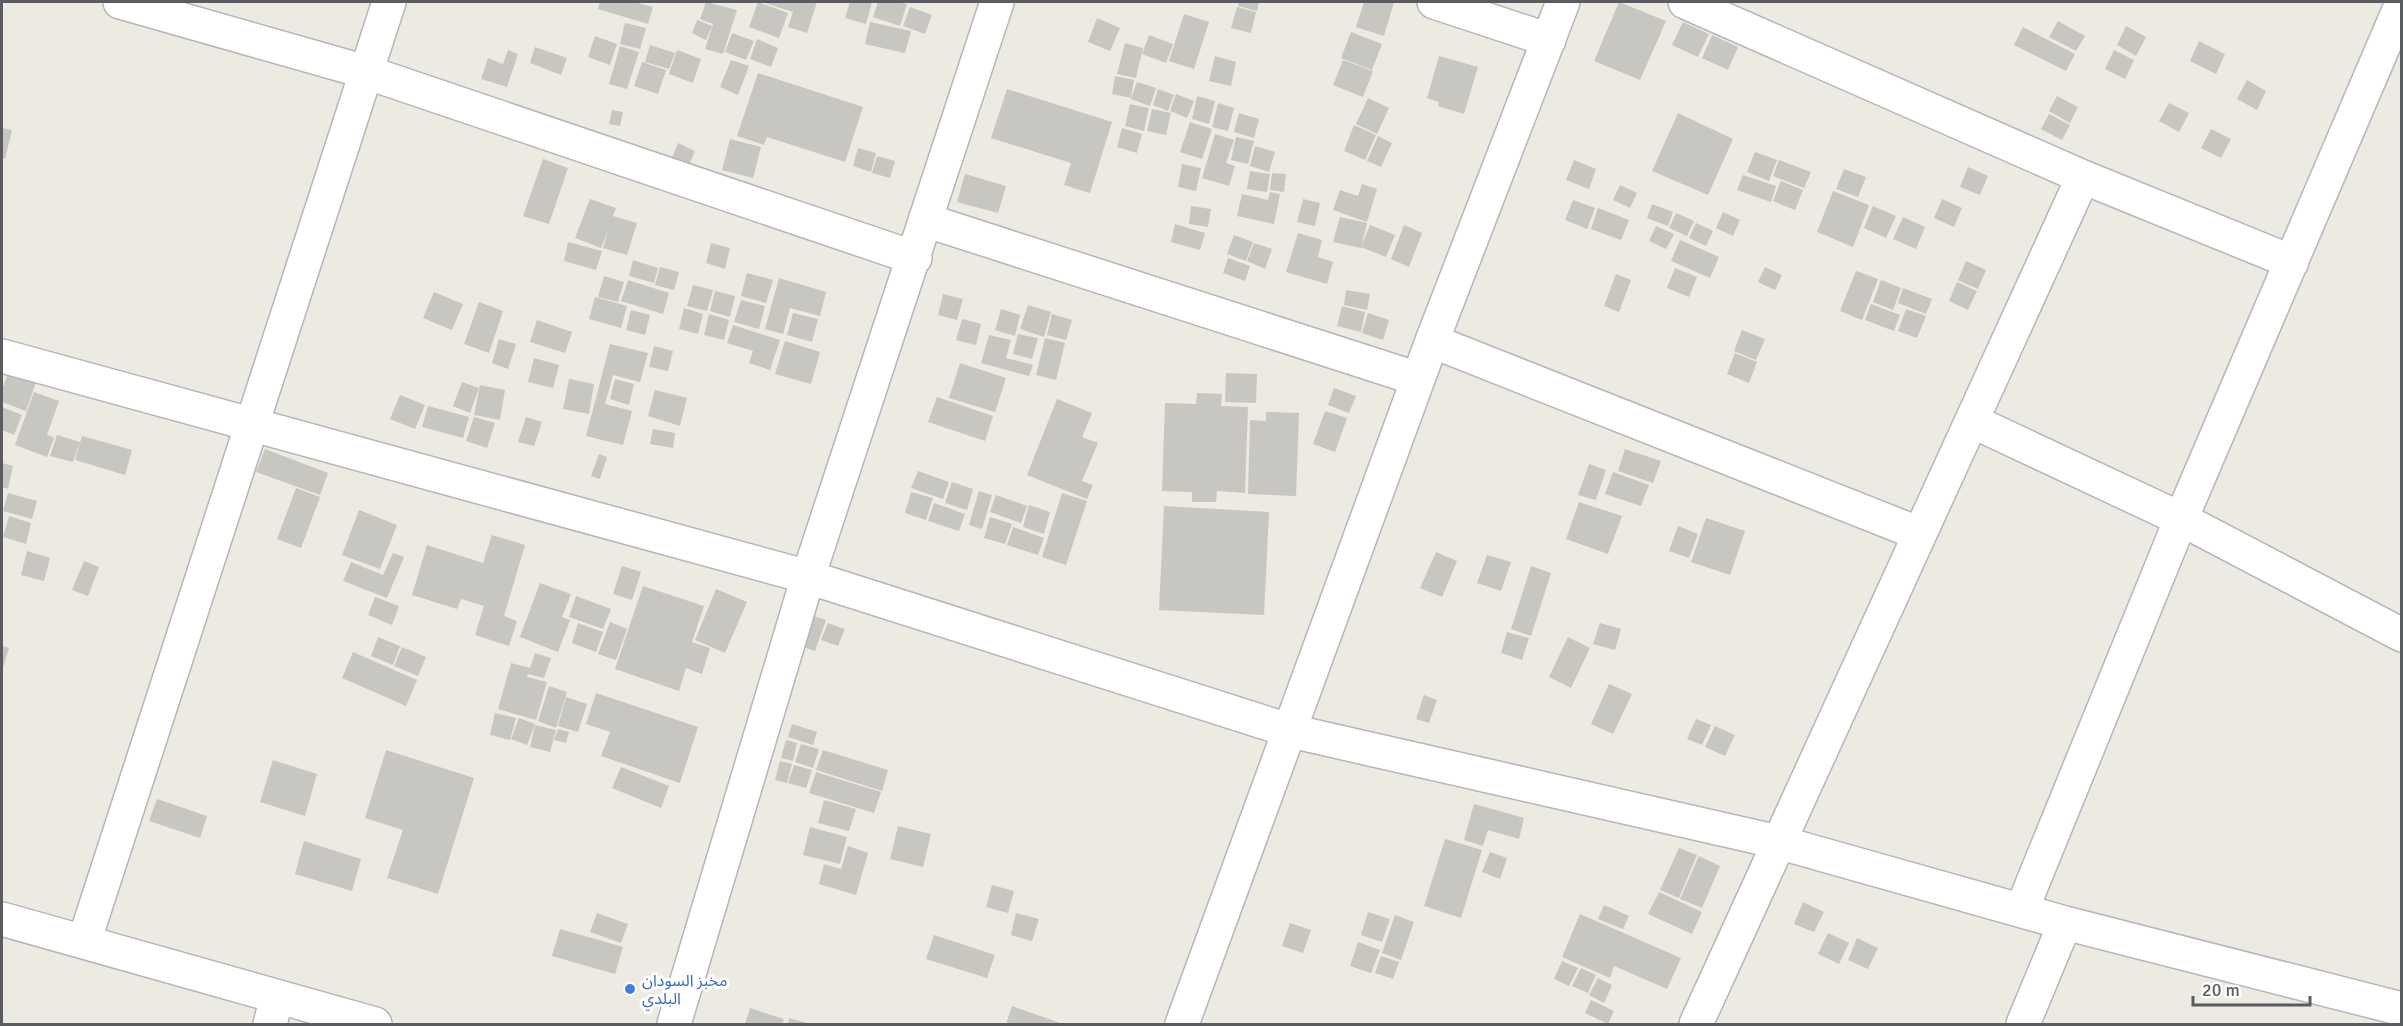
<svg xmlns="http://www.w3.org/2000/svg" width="2403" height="1026" font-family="Signika,'Noto Sans Arabic',sans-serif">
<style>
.building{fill:#c8c6c0}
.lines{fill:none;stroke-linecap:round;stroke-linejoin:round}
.minor-casing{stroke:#b3b6bb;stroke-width:36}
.minor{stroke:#fff;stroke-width:33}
.shop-dot{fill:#3f7fe0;stroke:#fff;stroke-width:2}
.labels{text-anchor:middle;stroke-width:6;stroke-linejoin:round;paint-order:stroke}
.shop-label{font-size:16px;fill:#366cbe;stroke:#fff;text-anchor:start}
</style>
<rect width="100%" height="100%" fill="#eceae1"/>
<path class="building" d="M600,2H634L653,7L648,24L598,9Z
M706,2L737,10L723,54L705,49L713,24L700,19Z
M758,2L788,13L779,38L749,27Z
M762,2H817L807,33L788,27L793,12Z
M850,2H872L866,24L845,18Z
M878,2H897L907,4L900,26L873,17Z
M1239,2H1259L1257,11L1238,6Z
M1364,2H1394L1384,36L1356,27Z
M1619,2L1666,21L1640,80L1594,61Z
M910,7L932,15L925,34L903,26Z
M1237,7L1256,12L1251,33L1231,28Z
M1184,14L1209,22L1194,69L1169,61Z
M1097,18L1120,28L1110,51L1088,42Z
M697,20L712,26L706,40L692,33Z
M2058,21L2085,36L2076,51L2049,37Z
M870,22L911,31L905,53L865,44Z
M1683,22L1709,34L1698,57L1672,45Z
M625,23L646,28L640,49L620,44Z
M2126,26L2146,37L2136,56L2117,45Z
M2023,27L2075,54L2066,71L2014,45Z
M1351,32L1382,44L1372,70L1341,58Z
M732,33L754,41L746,60L725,52Z
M1149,35L1173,44L1166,63L1142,54Z
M1712,35L1738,47L1728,70L1702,58Z
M595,36L617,44L610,65L588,57Z
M757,39L778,48L771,67L750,59Z
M2199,41L2225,54L2216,74L2190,61Z
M1125,43L1143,48L1136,78L1117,74Z
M650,45L675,53L669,69L645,62Z
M620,46L639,52L627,89L609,84Z
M535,47L567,58L561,75L530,63Z
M508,50L518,54L507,87L481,79L488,58L503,64Z
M677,50L701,59L693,83L669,74Z
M2114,50L2134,60L2125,79L2105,69Z
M1215,56L1236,62L1231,86L1209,81Z
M1439,56L1478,67L1464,114L1438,106L1439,102L1427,98Z
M731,60L749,66L738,95L720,87Z
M1343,60L1373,71L1363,97L1333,85Z
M642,62L666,70L658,94L634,86Z
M758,73L863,107L845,162L767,137L764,145L737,136Z
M1115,76L1134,80L1131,98L1112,94Z
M2247,80L2266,91L2257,110L2237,99Z
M1137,82L1156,88L1150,106L1131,99Z
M1007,89L1112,122L1090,193L1064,185L1071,163L991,138Z
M1158,89L1174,95L1168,111L1153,105Z
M1176,94L1194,101L1187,118L1170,111Z
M1197,96L1215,101L1209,124L1192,119Z
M2057,96L2078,107L2070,123L2049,111Z
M1368,98L1389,108L1377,134L1356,124Z
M1218,103L1234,108L1228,131L1212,127Z
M2169,103L2189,113L2179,132L2159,121Z
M1130,104L1149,108L1144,131L1125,126Z
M1152,109L1171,113L1166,135L1147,131Z
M612,110L623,112L620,126L609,124Z
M1239,113L1259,119L1254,138L1234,132Z
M1678,113L1733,139L1708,195L1652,171Z
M2049,114L2070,125L2062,140L2041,129Z
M1190,122L1212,129L1202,159L1180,152Z
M1354,125L1376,135L1365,160L1344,151Z
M2,128L12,130L5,159L2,158Z
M1122,128L1142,134L1137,153L1117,147Z
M2211,129L2231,139L2221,158L2201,148Z
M1215,134L1234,140L1226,163L1235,166L1229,186L1202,178Z
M1378,136L1392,143L1381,167L1367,161Z
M1236,137L1254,141L1248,164L1231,160Z
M730,139L761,147L753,178L722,170Z
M678,143L695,151L687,169L671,161Z
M1255,146L1275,152L1269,172L1250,166Z
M858,148L876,153L871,172L853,166Z
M1755,152L1777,160L1769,181L1747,172Z
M877,156L895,161L890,178L872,173Z
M543,159L568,168L549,224L523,216Z
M1574,160L1596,169L1589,189L1566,180Z
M1779,160L1811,172L1804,188L1773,176Z
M1182,164L1201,168L1196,191L1178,187Z
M1968,167L1988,176L1980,195L1960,187Z
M1844,169L1866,177L1858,197L1836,189Z
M1250,171L1270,174L1267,192L1247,189Z
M1272,173L1286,174L1284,192L1270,190Z
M965,174L1006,186L998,213L957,202Z
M1743,175L1776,186L1771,202L1737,190Z
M1781,181L1803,190L1795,210L1773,201Z
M1362,184L1377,189L1367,222L1333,210L1340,190L1358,196Z
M1620,185L1637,193L1630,208L1613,200Z
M1833,191L1869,205L1853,247L1817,232Z
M1270,192L1280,194L1274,224L1237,216L1242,194L1268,200Z
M590,199L616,208L613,216L637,223L627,255L603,248L608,231L601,248L575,238Z
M1303,199L1320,203L1315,226L1297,222Z
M1942,199L1962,208L1954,227L1934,218Z
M1573,200L1595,208L1587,229L1565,220Z
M1652,204L1673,212L1668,226L1647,218Z
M1191,206L1211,209L1208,227L1189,224Z
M1873,206L1896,216L1886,238L1864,228Z
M1598,208L1629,220L1621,240L1591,229Z
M1723,212L1740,220L1733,236L1716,228Z
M1676,213L1694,221L1687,236L1669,228Z
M1340,217L1367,223L1361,248L1333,242Z
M1903,217L1925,227L1916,249L1893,239Z
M1696,223L1713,231L1706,246L1689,238Z
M1175,224L1205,233L1200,250L1171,242Z
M1370,225L1395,235L1386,257L1361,247Z
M1404,225L1422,233L1409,267L1391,259Z
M1656,226L1674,234L1666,249L1649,241Z
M1298,233L1322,240L1318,257L1333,262L1327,284L1286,272Z
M1234,235L1253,242L1246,261L1227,254Z
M1680,240L1719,257L1710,278L1671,261Z
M568,242L602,251L596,270L564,261Z
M711,243L730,248L725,269L706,263Z
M1254,243L1272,249L1265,269L1247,261Z
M1228,258L1250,266L1245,281L1223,273Z
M633,260L658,268L654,283L629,276Z
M1966,261L1986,270L1978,289L1958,280Z
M660,267L679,272L674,290L655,285Z
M1765,267L1782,275L1775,290L1758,282Z
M1675,268L1697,277L1689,297L1667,288Z
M1856,271L1878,279L1862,320L1840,311Z
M747,273L773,280L766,303L741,296Z
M1616,274L1631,280L1619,312L1604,306Z
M604,276L624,282L618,302L598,297Z
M779,278L826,292L820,316L790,308L783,334L765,329Z
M628,280L669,293L663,314L621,301Z
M1881,280L1901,288L1893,310L1873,302Z
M1957,282L1977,291L1968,310L1949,301Z
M693,285L713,290L707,311L687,306Z
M1903,288L1932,299L1926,314L1898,303Z
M1346,290L1370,294L1367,310L1344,305Z
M715,291L735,296L730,317L710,311Z
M434,292L463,304L452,330L423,318Z
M943,294L963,299L957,320L938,315Z
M595,297L627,306L621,328L589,319Z
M741,300L765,306L759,329L734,322Z
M479,302L503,311L489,353L464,344Z
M1871,304L1900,315L1894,331L1865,320Z
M1028,305L1051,312L1044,337L1020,329Z
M1342,306L1365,312L1361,332L1337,326Z
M684,308L703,314L698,334L679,329Z
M1001,309L1020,315L1015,336L995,330Z
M1906,309L1926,316L1917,338L1898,331Z
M631,310L650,315L645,335L626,330Z
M793,313L818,319L812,342L787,335Z
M1368,313L1389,320L1383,340L1362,333Z
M709,314L729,320L724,340L704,335Z
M1052,314L1072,320L1066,340L1047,335Z
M962,319L981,324L976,345L956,340Z
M537,320L572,332L565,353L530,342Z
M733,325L780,340L770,370L749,363L753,351L727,343Z
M1742,330L1765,339L1756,360L1734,351Z
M1018,334L1038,338L1032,359L1013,354Z
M989,335L1011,340L1006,358L1033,365L1029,376L981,363Z
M1045,338L1065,343L1056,380L1036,375Z
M499,339L516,344L508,369L492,363Z
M785,341L820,352L811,384L775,374Z
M610,344L648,353L640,382L613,375L605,404L632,411L623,445L586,436Z
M654,346L673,351L668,371L649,367Z
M1735,353L1757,362L1749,383L1727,374Z
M534,358L559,365L553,388L528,382Z
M12,363L39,374L26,411L2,402V390Z
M960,363L1006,378L995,412L949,398Z
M1226,373L1257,374L1256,403L1225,402Z
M569,379L594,384L589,414L563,409Z
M615,379L634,384L629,405L610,399Z
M462,382L479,388L470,413L453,406Z
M480,385L505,390L500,420L474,415Z
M1334,388L1356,396L1349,413L1328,405Z
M655,390L687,398L680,426L648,416Z
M34,392L59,401L47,435L54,438L47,457L15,445Z
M1197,393L1222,394L1221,406L1248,407L1245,493L1217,491L1216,502H1192V492L1162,491L1165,403L1196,404Z
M400,395L425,405L415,429L390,419Z
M937,397L993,416L985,441L928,422Z
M1057,399L1092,413L1082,437L1098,443L1082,481L1093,485L1087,499L1027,475Z
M428,406L469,417L463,438L422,427Z
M2,407L22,415L14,435L2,430Z
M1325,411L1347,418L1335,452L1313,444Z
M1266,412L1299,413L1296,496L1248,494L1250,420L1266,421Z
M474,417L495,423L487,448L466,441Z
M526,417L542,422L534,446L518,442Z
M653,429L675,433L673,448L650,444Z
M57,435L80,442L73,462L50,456Z
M82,436L132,450L125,475L75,460Z
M265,449L328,473L320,495L256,472Z
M1625,449L1661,461L1653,483L1618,471Z
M599,454L607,457L600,479L591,476Z
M2,463L13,466L8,489L2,487Z
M1589,464L1606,470L1596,500L1578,495Z
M918,471L949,482L943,499L911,488Z
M1613,472L1649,485L1641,506L1605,494Z
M952,482L973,489L967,510L945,503Z
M296,488L320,497L301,548L277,539Z
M979,491L992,495L982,529L969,525Z
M911,492L933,498L926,520L905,513Z
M8,493L37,501L32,519L3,511Z
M1062,493L1087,501L1066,565L1042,557Z
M996,495L1027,506L1021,523L990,512Z
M1579,502L1622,516L1608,554L1566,539Z
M934,503L965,514L959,531L928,521Z
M1029,505L1050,512L1044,534L1023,527Z
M1164,506L1269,512L1264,615L1159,610Z
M359,510L397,525L380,569L342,555Z
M9,516L31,523L26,544L3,537Z
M990,517L1012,524L1005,544L984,538Z
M1706,518L1745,531L1730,575L1691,562Z
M1678,526L1698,534L1689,558L1669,551Z
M1013,527L1044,538L1038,555L1007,545Z
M492,535L525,545L504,616L517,621L509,646L475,635L484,606L461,599L457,609L412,595L427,545L483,563Z
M27,551L50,558L44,581L21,575Z
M1436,552L1457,561L1442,597L1420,588Z
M393,553L404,557L387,598L343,581L351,562L383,575Z
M1487,555L1511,562L1501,591L1477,583Z
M84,561L99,567L88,596L72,590Z
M622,566L641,572L632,600L613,594Z
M1531,566L1551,573L1531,636L1511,629Z
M540,583L571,594L562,617L570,620L558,652L520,637Z
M643,586L704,606L692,642L710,648L702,674L686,668L679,691L615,669Z
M716,589L747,602L725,653L695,640Z
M576,596L611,609L603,629L569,617Z
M375,597L399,606L392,625L368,615Z
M808,614L826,620L815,651L797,645Z
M610,622L627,629L616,660L598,654Z
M578,623L603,632L596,652L572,643Z
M828,623L845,629L838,646L821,640Z
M1600,623L1621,629L1615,650L1593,644Z
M1507,632L1529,638L1522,660L1501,653Z
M378,637L400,646L393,665L371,656Z
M1568,637L1590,648L1571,688L1549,677Z
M2,646L9,648L2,671Z
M402,647L426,657L418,676L394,666Z
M353,652L417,680L406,706L342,678Z
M535,653L551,658L544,678L528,674L527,677L547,682L536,720L498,709L511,663L530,668Z
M1609,684L1632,694L1613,734L1591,724Z
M549,686L567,692L556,728L538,721Z
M596,693L698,727L680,783L601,756L610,732L586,724Z
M1424,695L1437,700L1429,723L1416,719Z
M566,697L587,704L578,732L558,726Z
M495,713L516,718L510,740L490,735Z
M519,718L535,724L527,745L511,739Z
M1696,719L1711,725L1702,745L1687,739Z
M792,724L817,732L813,745L788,737Z
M535,725L556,730L550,752L530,747Z
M1715,726L1735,735L1725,756L1705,747Z
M558,729L569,732L566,743L554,740Z
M786,740L797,743L793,761L781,758Z
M801,744L819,749L813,768L795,762Z
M386,750L474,778L438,894L387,878L403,830L365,818Z
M823,750L888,770L882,791L816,770Z
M273,760L317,774L305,816L260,802Z
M780,761L792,764L787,783L775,780Z
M794,765L812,770L806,788L788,783Z
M621,767L669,786L661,808L612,788Z
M816,772L881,792L874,813L809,793Z
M157,799L207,816L200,838L149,821Z
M824,800L856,809L849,831L818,823Z
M1474,804L1524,818L1519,839L1488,830L1483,846L1464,840Z
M898,826L931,834L923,867L890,859Z
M810,827L847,837L840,864L803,855Z
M1445,839L1482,850L1461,918L1424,906Z
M304,841L361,859L352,891L295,874Z
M848,846L868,853L856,895L819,884L824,864L841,869Z
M1679,848L1697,855L1679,898L1660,890Z
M1490,852L1507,858L1500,879L1482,872Z
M1699,856L1720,866L1702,908L1680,899Z
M992,885L1014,891L1008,913L986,907Z
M1659,892L1702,912L1692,934L1648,914Z
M1803,902L1824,912L1814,932L1794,924Z
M1604,905L1629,916L1623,929L1598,919Z
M1368,912L1390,919L1382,942L1361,935Z
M597,913L628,924L621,943L590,932Z
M1016,913L1039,919L1032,941L1011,935Z
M1580,914L1681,958L1667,989L1614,966L1610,978L1562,957Z
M1395,915L1414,922L1401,960L1382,953Z
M1290,923L1311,930L1303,953L1282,946Z
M560,929L623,947L615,974L552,956Z
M1828,933L1849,943L1839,964L1818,954Z
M934,935L995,955L987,978L926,959Z
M1857,938L1878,948L1868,969L1848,960Z
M1358,942L1380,950L1371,973L1350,966Z
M1381,956L1399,962L1393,979L1375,973Z
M1562,961L1578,968L1569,986L1554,979Z
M1581,968L1596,975L1588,993L1572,986Z
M1598,978L1612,985L1604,1003L1589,995Z
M1591,1000L1614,1011L1608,1024L1585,1013Z
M1012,1006L1063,1024H1006Z
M750,1008L784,1019L782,1024H745Z
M789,1018L810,1024H788Z"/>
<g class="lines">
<defs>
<path id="minor" d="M120,2L366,72L915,258
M1434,2L1549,40
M1685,2L2083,177L2292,262
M925,220L1418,379
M1432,341L1920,534
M2,356L808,577L1291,731L1778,842L2065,923L2402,1009
M1972,421L2181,519L2402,635
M2022,909L2181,519L2402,3
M2,919L375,1024
M84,942L389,2
M270,1024L277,997
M674,1024L808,577L997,2
M1182,1024L1432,341L1563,2
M1696,1024L2083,177
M2023,1024L2065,923"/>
</defs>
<use href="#minor" class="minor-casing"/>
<use href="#minor" class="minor"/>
</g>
<circle class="shop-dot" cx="630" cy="989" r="6"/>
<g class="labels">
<g class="shop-label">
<text x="642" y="986">مخبز السودان<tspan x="642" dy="18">البلدي</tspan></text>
</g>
</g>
<rect width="2403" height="1026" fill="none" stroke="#595d61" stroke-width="6"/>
<path d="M2193 996v9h117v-9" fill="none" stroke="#595d61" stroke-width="3"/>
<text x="2202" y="996" font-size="18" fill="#595d61" stroke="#ffffff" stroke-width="4.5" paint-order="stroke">20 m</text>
</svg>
